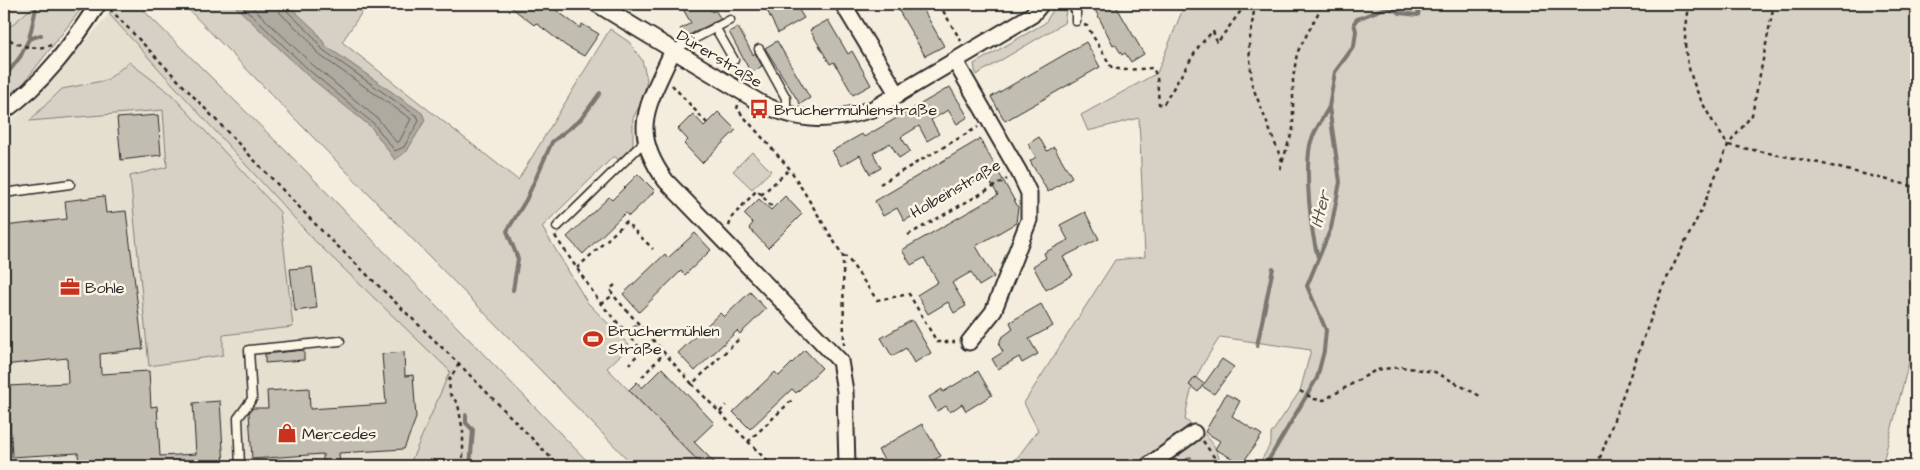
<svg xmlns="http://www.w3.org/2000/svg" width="1920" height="470" font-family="'Architects Daughter',sans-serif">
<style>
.built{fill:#e5dfd0}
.green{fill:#d6d1c4;stroke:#807e78}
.water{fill:#afaaa0;stroke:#7a7771}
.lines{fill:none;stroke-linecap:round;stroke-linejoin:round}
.shore{stroke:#605e5a;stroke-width:1}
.stream{stroke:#7a7771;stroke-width:4}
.building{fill:#c2bdb1;stroke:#2b2b2b}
.service-casing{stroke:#2b2b2b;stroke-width:11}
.minor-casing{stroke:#2b2b2b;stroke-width:19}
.path{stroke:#2b2b2b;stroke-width:2.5;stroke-dasharray:4 4;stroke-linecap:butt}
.service{stroke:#fcf5e5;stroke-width:8}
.minor{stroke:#fcf5e5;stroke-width:15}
.labels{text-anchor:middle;stroke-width:5;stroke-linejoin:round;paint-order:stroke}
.street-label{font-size:16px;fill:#2b2b2b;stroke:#fcf5e5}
.poi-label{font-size:16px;fill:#2b2b2b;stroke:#fcf5e5;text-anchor:start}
.water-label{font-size:18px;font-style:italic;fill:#595754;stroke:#fcf5e5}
</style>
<rect width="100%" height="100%" fill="#f4edde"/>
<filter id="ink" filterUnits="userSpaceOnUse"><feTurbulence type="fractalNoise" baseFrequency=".02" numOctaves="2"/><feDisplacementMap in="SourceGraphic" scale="10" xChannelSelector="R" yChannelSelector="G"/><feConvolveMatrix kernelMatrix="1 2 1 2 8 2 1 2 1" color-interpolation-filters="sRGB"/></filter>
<g filter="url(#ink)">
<path class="built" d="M4,4H36L4,32Z
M109,14L315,241L451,371L409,466H4V128L53,80Z"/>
<path class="green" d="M36,4H85L23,84L4,98V32Z
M115,4H137L303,168L592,466H409L450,371L315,241L109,14Z
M183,4H350L362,12L342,42L518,180L610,29L629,42L642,60L647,79L643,100L633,118V149L621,162L614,156L542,227L587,302L630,346L607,368L703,466H634Z
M1185,4H1916V335L1882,466H1258L1271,443V434L1300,391L1311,350L1220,337C1200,368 1190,383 1185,420C1203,431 1219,444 1220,466H1011L1038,430L1024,403L1115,260L1145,257L1139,118L1088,131L1081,115L1157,73Z
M1056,5L1066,11L1064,23L976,75L974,64L1045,23Z
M129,62L171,94L280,212L293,327L223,335V355L149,366L130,176L167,167L163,110L29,121L62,89L107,80Z
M752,152L771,171L752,189L733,171Z"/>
<path class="water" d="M233,4H287L315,30L326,46L422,113L425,120L407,151L395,160L371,127L307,75Z"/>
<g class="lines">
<path class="shore" d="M240,4L310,71L374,124L395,151L404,147L419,121L418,117L323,50L311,34L285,9L284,4
M249,4L314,66L378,119L396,142H399L411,119L318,54L307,38L280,13L278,4"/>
<path class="stream" d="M29,39L41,35
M4,78L20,57L29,39L37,4
M1318,257C1310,230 1305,173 1310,145C1313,132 1323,118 1329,107
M513,290L518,259L507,231L526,200L552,142L581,119L600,93
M1257,346L1273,268
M466,415V423L473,430L470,466
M1179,466L1190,458
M1265,466L1317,378L1324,351L1326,330L1307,286L1331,228L1340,182L1329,107L1335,72L1354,46L1356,31L1354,23L1357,19L1388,7L1400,13L1418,15L1420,4"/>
</g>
<path class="building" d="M507,4H548L580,28L582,24L599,34L584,56L566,46L536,23L534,25Z
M680,4H707L712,12L715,10L721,19L685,37L680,29L691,23Z
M764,4H795L804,18L778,33Z
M895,4H920L944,46L925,56Z
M1092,4H1115L1144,54L1131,62L1125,53L1122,55L1115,44L1113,45Z
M828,20L848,54L852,51L871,85L853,95L834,62L830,64L810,30Z
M738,27L753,55L755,53L762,66L751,73L729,32Z
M777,41L810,98L800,104L765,48Z
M1086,42L1100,67L1005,121L991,97Z
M950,87L968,117L957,124L948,110L931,120L939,134L927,141L919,126L901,137L910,151L899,158L890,143L873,153L881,168L870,174L860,155L841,166L832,151L862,134L864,137Z
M718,112L736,130L702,163L684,144L688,140L678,129L693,114L704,126Z
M158,115L161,155L121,160L117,118Z
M1039,137L1047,151L1054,147L1072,177L1048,192L1030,161L1036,157L1028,144Z
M980,139L1018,207L1016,223L976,246L994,277L979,286L971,272L952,283L966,306L954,313L948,302L928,314L917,295L938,282L924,258L911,265L902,250L998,195L986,175L904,221L897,208L883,216L875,201Z
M638,174L655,191L629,216L625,213L583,254L567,237L609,197L612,200Z
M104,196L106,213L126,211L143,349L100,354L101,374L149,371L151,407L157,406L160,456L196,454L193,403L220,401L224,466H79L78,453L12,457L8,386L68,383L67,358L4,365V226L67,219L65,201Z
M785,196L802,214L768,248L749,228L753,223L744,214L759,199L771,210Z
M1085,212L1099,239L1063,257L1073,275L1046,290L1033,266L1046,258L1044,253L1068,240L1060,225Z
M695,233L711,250L685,275L681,271L639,312L623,294L665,254L668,258Z
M312,267L317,308L295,311L290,269Z
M750,292L766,309L740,334L737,331L695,371L678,353L720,313L724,317Z
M1041,304L1053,326L1029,339L1038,354L1022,363L1019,357L998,369L992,359L1003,352L999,345L1001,338L1013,329L1010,322Z
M912,320L931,353L914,363L906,348L892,356L881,338Z
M304,350V360L265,363V354Z
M805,350L822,368L796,393L792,389L750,429L733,412L775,372L779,376Z
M404,352L405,376L413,375L416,418L404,449L339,453L340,466H323V454L252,459L249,413L253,408H268L267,391L309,388L310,409L386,404L382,354Z
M1222,359L1234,367L1214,394L1202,386L1203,385L1198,392L1189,385L1195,377L1204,384Z
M662,368L714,423L694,442L718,466H703L629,390L637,382L642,388Z
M978,371L992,395L966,411L962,404L950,412L946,406L937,411L929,397L942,389L943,392Z
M1226,394L1240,401L1232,416L1262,435L1242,464L1215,449L1220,441L1205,432Z
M922,424L941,456L923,466H888L878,450Z"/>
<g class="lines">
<defs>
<path id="service" d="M1071,4L1076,11V21
M715,27L734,60
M759,49L786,98V115
M673,50L730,20
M4,193L70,184
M557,227L645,141
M240,466L238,418L252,399L249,350L340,341"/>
<path id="minor" d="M597,4L762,104C803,123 830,122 873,109L1032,15L1041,4
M843,4L898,95
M673,50C650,102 627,129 666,181L840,361L845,391L847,466
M955,61L1019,172L1029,193V220L993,312L969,342
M4,111C44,83 72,44 98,4
M1148,466L1194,433"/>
</defs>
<use href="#service" class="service-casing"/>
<use href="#minor" class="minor-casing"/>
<path class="path" d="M721,4L725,11
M939,4L961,41
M1255,4L1249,45L1252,85L1282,161
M1689,4C1688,16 1685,30 1685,42C1687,81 1707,114 1728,145L1819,163L1916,187
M1912,4L1916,32
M110,9L321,230L459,364L559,466
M1084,25L1087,26L1112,68L1125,70L1153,68L1157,77L1159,104L1163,105L1199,46L1213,31L1217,43L1246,4
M4,34C12,46 38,51 51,45
M672,85L707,123
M738,105L737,109L790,169L843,256L844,345
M1280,169L1293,129V79L1297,53L1323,4
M880,184L978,127
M761,195L790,169
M729,226L732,217L757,190L773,208
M908,235L1007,179
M555,236L601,304L642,350L629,364
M843,256L847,257L877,300L909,294L937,342H955
M577,268L626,222L653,249
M615,285L610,289L613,295L692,384L738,340
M601,304L613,295
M627,333L638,323
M459,364L449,380L450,394L458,404L463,432V466
M642,377L664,353
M692,384L772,466
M1300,391L1314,399L1324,400L1376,370L1401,367L1435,372L1480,396
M720,412L726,405
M1203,441L1214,457V466
M748,442L793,399
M1597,466L1662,288L1702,209L1728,145L1752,115L1774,4"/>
<use href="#service" class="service"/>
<use href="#minor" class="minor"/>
</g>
</g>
<defs>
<symbol id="bus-bare" viewBox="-9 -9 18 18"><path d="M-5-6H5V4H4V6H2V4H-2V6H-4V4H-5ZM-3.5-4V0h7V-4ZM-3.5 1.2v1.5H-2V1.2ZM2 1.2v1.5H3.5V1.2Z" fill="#c8321e" stroke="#fcf5e5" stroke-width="2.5" paint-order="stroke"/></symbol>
<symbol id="office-bare" viewBox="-9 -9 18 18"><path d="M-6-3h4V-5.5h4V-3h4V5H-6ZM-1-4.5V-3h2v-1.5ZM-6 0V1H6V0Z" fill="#c8321e" stroke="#fcf5e5" stroke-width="2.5" paint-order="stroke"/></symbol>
<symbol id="stadium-bare" viewBox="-9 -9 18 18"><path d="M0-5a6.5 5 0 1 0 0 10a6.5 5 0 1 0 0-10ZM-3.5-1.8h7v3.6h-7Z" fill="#c8321e" stroke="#fcf5e5" stroke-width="2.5" paint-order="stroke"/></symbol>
<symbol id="shop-bare" viewBox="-9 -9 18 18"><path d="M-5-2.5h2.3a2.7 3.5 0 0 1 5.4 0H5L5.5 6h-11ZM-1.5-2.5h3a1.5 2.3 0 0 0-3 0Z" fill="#c8321e" stroke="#fcf5e5" stroke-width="2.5" paint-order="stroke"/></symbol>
</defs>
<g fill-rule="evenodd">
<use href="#bus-bare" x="745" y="95" width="28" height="28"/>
<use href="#office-bare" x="56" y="273" width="28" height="28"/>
<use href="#stadium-bare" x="579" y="325" width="28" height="28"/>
<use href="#shop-bare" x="273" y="419" width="28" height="28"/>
</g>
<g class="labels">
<g class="street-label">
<text transform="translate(720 58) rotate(31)" y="6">Dürerstraße</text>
<text transform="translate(955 188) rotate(-30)" y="6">Holbeinstraße</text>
</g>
<g class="poi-label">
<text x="774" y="115">Bruchermühlenstraße</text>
<text x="85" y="293">Bohle</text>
<text x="608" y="336">Bruchermühlen<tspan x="608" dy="18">Straße</tspan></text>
<text x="302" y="439">Mercedes</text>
</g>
<g class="water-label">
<text transform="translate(1320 209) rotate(-76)" y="6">Itter</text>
</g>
</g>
<rect width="1920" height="470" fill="none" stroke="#fcf5e5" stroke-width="20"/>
<rect x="10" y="10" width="1900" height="450" fill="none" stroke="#2b2b2b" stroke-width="2" filter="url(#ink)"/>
</svg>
